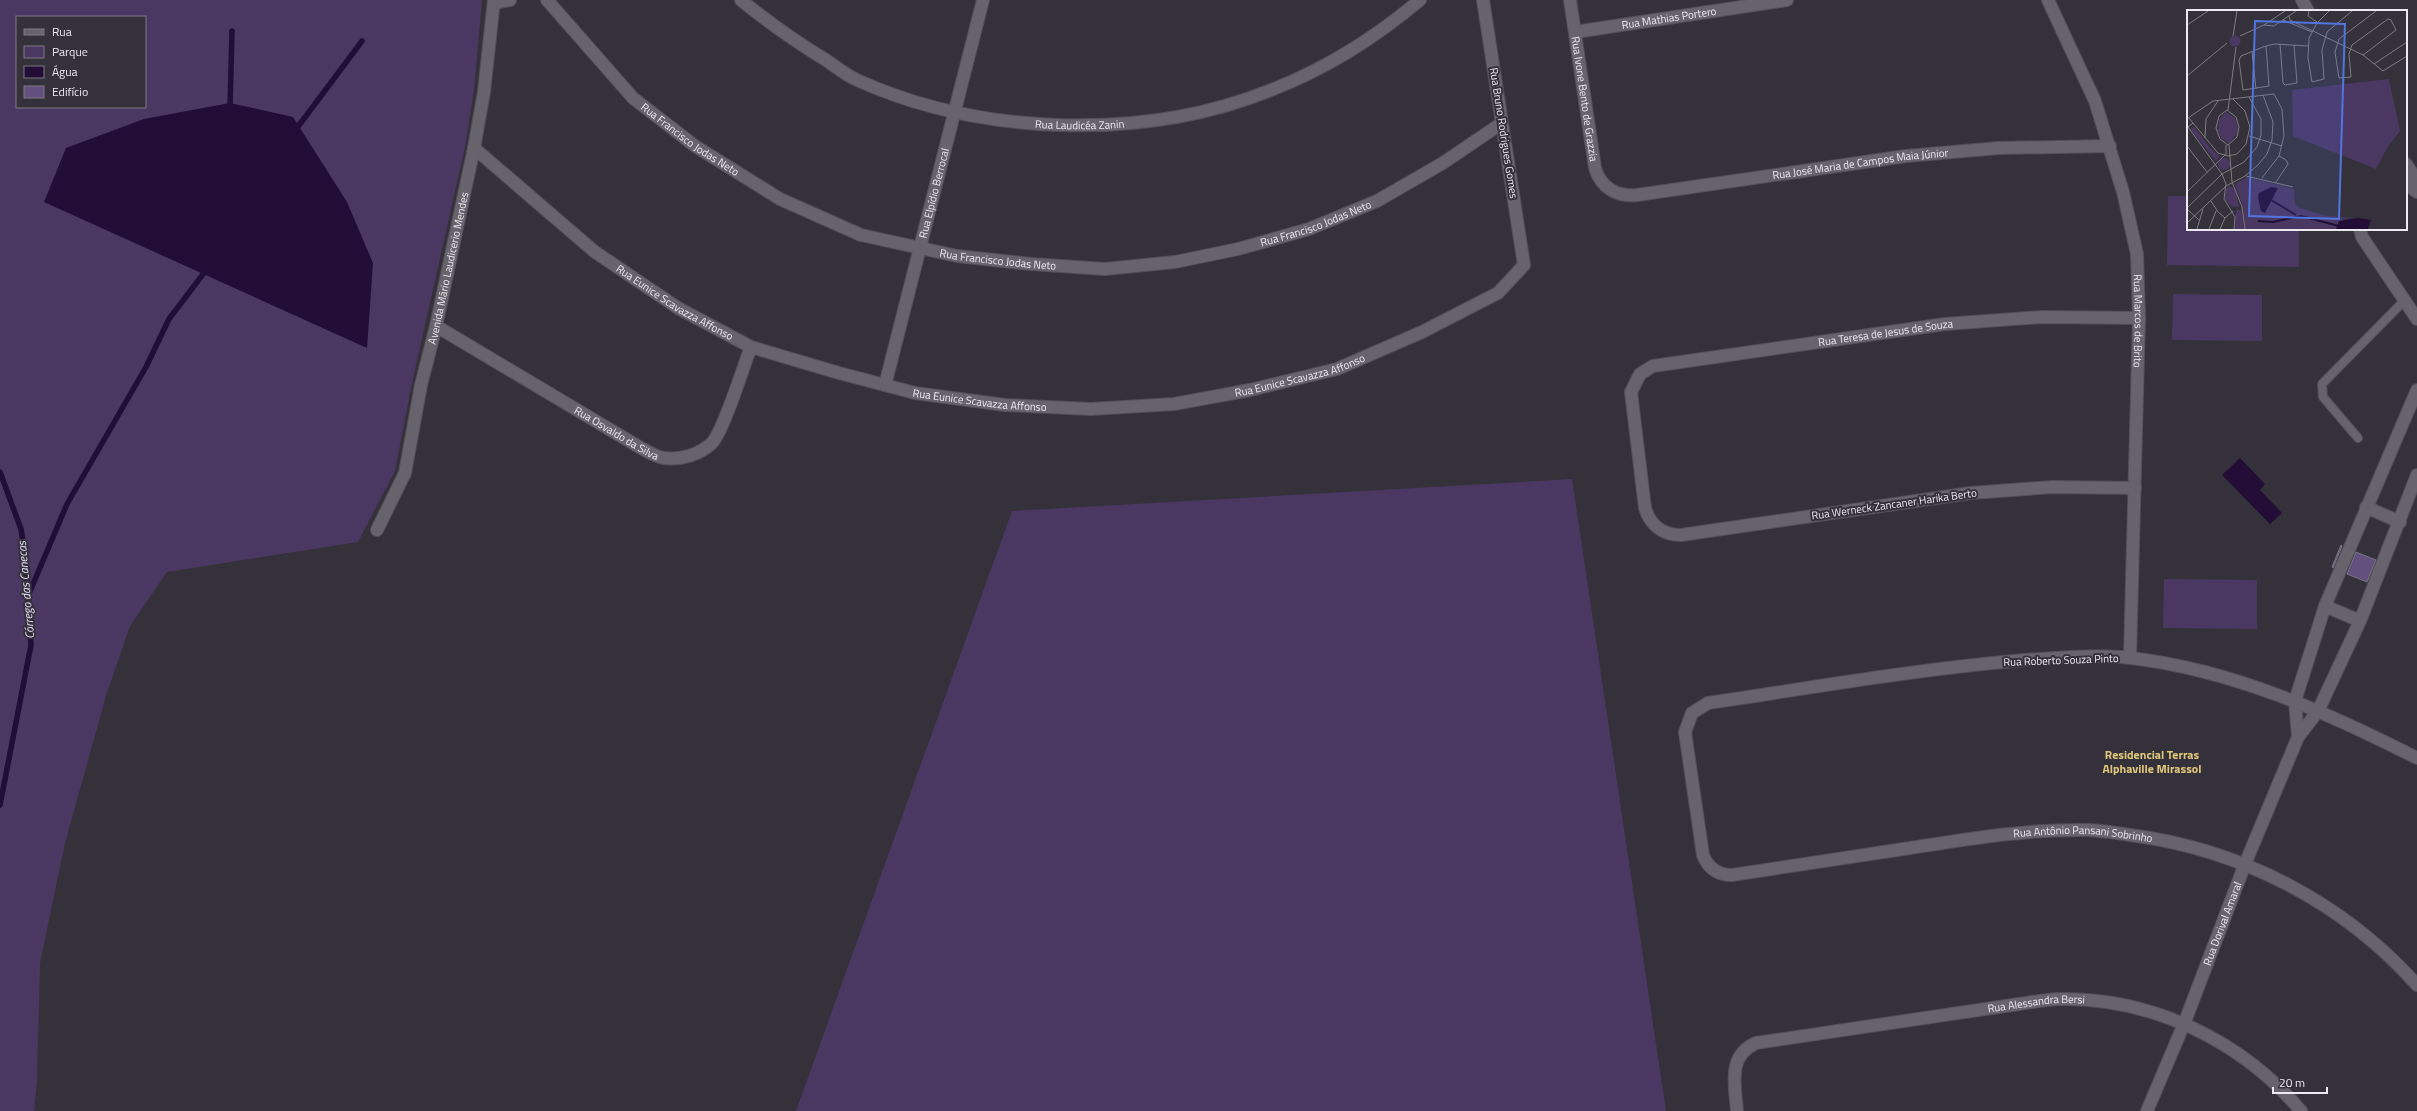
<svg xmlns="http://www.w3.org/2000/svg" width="2417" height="1111" font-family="'Titillium Web',sans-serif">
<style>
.green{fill:#4a3863;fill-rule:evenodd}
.water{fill:#210d36}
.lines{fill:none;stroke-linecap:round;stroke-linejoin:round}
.stream{stroke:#210d36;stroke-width:5.5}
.building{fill:#63507f;stroke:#7a7681}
.lane-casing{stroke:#524f57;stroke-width:10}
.street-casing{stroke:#524f57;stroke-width:14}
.lane{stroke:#67636d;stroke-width:8}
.street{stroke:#67636d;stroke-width:12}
.labels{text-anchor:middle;stroke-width:4;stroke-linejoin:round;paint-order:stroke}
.street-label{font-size:11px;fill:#eceaf0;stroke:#34313a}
.water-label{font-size:12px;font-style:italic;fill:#e9defc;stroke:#34313a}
.neighbourhood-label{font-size:12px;font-weight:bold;fill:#e1c87c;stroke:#34313a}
.inset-river{fill:none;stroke:#210d36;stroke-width:2}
.inset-road{fill:none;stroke:#7e7b83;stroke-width:1}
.view{fill:#5175de;fill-opacity:0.15;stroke:#5175de;stroke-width:2}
.inset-edge{fill:none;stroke:#eceaf0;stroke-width:2}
</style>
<rect width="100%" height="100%" fill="#34313a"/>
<path class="green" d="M0,0H482L474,90L465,147L412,383L395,471L358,542L167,572L130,626L106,696L65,843L40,963L37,1080L34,1111H0ZM17,17H145V107H17Z
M2168,196H2188V229H2299V267L2167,265Z
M2173,294L2262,295V341L2172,340Z
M1572,479L1666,1111H796L1012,511Z
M2164,579L2257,580V629L2163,628Z"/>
<path class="water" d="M230,103L293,117L347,202L373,263L367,348L44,202L66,148L144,119Z
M2240,458L2265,484L2260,490L2282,513L2270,524L2222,475Z"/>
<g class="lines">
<path class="stream" d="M230,108L232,31
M294,132L362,41
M0,472L21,529L25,554L31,645L0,805
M28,596L67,504L146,367L169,319L207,269"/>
</g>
<path class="building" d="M2341,545L2342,546L2333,568L2332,567Z
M2356,552L2376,560L2367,582L2347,574Z"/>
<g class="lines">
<defs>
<path id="lane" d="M2358,438L2323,397L2322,384L2403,302"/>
<g id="street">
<path id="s1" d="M547,0L633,98L695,146L780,199L861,235L957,256L1031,264L1105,269L1175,262L1238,249L1309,229L1377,201L1443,163L1502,123"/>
<path id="s2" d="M741,0C768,22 796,42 826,60C836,67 846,75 857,80C981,136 1145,141 1271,90C1326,69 1376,37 1420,0"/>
<path id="s3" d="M1570,0L1595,168C1601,188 1617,197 1637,195L1906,156L1999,148L2110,146"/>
<path id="s4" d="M2048,0L2095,101L2123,192L2137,254L2139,318L2130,657"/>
<path d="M2302,0L2308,11"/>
<path d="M494,3L510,0"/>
<path id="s5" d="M1575,32L1787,0"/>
<path id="s6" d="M474,148L595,252L678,308L751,347L839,373L915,393L1005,405L1091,409L1174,404L1250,390L1337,369L1422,332L1498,293L1524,265L1483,0"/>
<path d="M2406,164L2417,180"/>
<path d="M2406,184L2417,192"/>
<path d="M2360,229L2362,237L2417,319"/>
<path id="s7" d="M436,326L641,448C648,452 656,457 664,458C681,460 699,455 712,443C724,430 743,367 751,347"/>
<path id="s8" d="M885,385L983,0"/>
<path id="s9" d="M2135,488L2053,487L1971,493L1681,535C1663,535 1650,525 1645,508L1631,392L1640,374L1653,366L1945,324L2042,317L2139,318"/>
<path d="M2366,507L2400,522"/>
<path id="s10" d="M377,530L405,473L421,385L436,326L474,148L484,92L494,0"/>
<path d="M2325,606L2360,621"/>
<path d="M2298,737L2295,701L2325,606L2417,390"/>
<path id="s11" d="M2417,758C2326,712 2233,670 2131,658C2097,654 2049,658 2014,661C1912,670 1810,688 1708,703L1692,713L1685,732L1703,855C1708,868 1718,875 1732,875C1792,866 1851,857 1910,848C1969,839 2027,829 2086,830C2100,830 2116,833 2130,835C2240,849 2343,902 2417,985"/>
<path id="s12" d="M1737,1111C1735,1085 1727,1056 1756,1043L2019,1004C2033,1002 2047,999 2061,999C2153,998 2242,1041 2301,1111"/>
<path id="s13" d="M2147,1111L2184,1024L2245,864L2298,737L2318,711L2360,621L2417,475"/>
</g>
</defs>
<use href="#lane" class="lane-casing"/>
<use href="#street" class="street-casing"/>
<use href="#lane" class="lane"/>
<use href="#street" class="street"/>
</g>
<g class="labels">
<g class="street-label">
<text dy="4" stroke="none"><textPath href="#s5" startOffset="95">Rua Mathias Portero</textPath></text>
<text dy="4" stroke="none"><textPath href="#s3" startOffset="100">Rua Ivone Bento de Grazzia</textPath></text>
<text dy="4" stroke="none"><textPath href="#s2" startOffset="370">Rua Laudicéa Zanin</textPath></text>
<text transform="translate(1504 133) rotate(81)" y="4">Rua Bruno Rodrigues Gomes</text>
<text dy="4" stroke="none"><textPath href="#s1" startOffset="201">Rua Francisco Jodas Neto</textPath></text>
<text dy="4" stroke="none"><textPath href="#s3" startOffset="450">Rua José Maria de Campos Maia Júnior</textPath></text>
<text dy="4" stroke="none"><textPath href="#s8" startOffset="198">Rua Elpídio Berrocal</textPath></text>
<text dy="4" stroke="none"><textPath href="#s1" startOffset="861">Rua Francisco Jodas Neto</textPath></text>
<text dy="4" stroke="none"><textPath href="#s1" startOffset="537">Rua Francisco Jodas Neto</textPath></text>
<text dy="4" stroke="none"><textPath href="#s10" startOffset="273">Avenida Mário Laudicerio Mendes</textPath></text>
<text dy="4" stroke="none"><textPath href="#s6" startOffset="254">Rua Eunice Scavazza Affonso</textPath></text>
<text dy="4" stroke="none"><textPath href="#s4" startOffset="337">Rua Marcos de Brito</textPath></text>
<text dy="4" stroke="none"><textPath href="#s9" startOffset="893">Rua Teresa de Jesus de Souza</textPath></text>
<text dy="4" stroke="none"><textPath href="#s6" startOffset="902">Rua Eunice Scavazza Affonso</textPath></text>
<text dy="4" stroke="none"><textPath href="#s6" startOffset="578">Rua Eunice Scavazza Affonso</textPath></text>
<text dy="4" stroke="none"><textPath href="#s7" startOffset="210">Rua Osvaldo da Silva</textPath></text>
<text transform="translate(1894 504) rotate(-8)" y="4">Rua Werneck Zancaner Harika Berto</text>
<text transform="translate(2061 660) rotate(-2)" y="4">Rua Roberto Souza Pinto</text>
<text dy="4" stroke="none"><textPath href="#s11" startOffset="1286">Rua Antônio Pansani Sobrinho</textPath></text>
<text dy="4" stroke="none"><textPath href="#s13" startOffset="202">Rua Dorival Amaral</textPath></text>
<text dy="4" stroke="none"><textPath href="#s12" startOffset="360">Rua Alessandra Bersi</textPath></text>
</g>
<g class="water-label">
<text transform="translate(26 590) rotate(-95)" y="4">Córrego das Canecas</text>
</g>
<g class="neighbourhood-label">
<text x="2152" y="759">Residencial Terras<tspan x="2152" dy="14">Alphaville Mirassol</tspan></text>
</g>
</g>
<g transform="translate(2187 10)">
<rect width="220" height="220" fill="#34313a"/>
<path d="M42.5 31a5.5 5.5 0 1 1 11 0a5.5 5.5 0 1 1-11 0ZM202,69L213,121L200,138L189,159L106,126L105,80ZM39,102L48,108L51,118L49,125L42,133L34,128L31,120L32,110ZM7,117L24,139L33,146L29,151L3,119ZM31 154a6 6 0 1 1 12 0a6 6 0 1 1-12 0ZM60,167L107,179L108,194L113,198L140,206L168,208L157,209L149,219H58L56,197L48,174ZM43,176L48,179L52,197L44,196L38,189L39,179ZM49,200H54L57,219H48Z" fill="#4a3863"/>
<path d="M84,177L91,178L78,203L74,201L71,188L72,183ZM171,208L184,210L181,219H149L152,211Z" fill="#210d36"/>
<path class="inset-river" d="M84,190L109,205M71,211L86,212L114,206L152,216"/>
<path class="inset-road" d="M98,1L77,15L87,16L109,1M122,1L121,6L130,12M142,1L130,13L122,28L121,48L125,72L137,69L135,40L140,22L165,1M102,6L103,10L176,45L196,61L220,46M96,10L125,22M0,15L21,1M46,26L50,1M53,26L77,15M93,34L96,73L98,75L110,73L107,35M79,36L82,76L56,80L52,50L54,46L76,37L79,36L83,35L88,34L121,36M65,42L69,79M176,45L209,20L204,10L201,9L165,35L162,44L164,67L152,68L148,42L152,29L189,1M187,54L220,32M0,66L40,33M40,100L49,107L52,117L50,127L41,135L33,129L29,118L32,106ZM41,100L49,37M1,108L26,91L87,84L95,99L97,126L92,146L75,168M6,113L31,143L41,146L50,144L59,134L63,117L58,101L46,89M1,117L35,164L39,174L37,189L48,207L47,219M1,117L6,113L2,108M62,126L95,136M18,128L19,109L31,91M42,135L45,172L55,197L58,219M0,136L20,162M59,166L106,177M89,172L101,154L99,150L92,146M0,182L39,144V135M24,191L31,202L38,208M0,198L35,164L57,152L70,137L74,125V109L62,87M0,199L12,210M0,213L39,176L58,166L71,155L80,144L85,130L86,112L76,85M10,219L16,199M22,219L29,201M33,219L38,208L46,201"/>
<path class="view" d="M68,11L158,14L152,209L62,206Z"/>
<rect width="220" height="220" class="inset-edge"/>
</g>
<rect x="16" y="16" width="130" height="92" fill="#34313a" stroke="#7e7b83"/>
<rect x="24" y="29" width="20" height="6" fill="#67636d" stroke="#7e7b83"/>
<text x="52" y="36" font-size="12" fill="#eceaf0">Rua</text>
<rect x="24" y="46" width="20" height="12" fill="#4a3863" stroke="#7e7b83"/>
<text x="52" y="56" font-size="12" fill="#eceaf0">Parque</text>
<rect x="24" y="66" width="20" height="12" fill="#210d36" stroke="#7e7b83"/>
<text x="52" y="76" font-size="12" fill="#eceaf0">Água</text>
<rect x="24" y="86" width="20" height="12" fill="#63507f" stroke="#7e7b83"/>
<text x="52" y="96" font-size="12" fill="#eceaf0">Edifício</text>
<path d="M2273 1087v6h54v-6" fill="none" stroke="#eceaf0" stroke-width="2"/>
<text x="2279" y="1087" font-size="12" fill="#eceaf0" stroke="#34313a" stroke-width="3" paint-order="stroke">20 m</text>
</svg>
